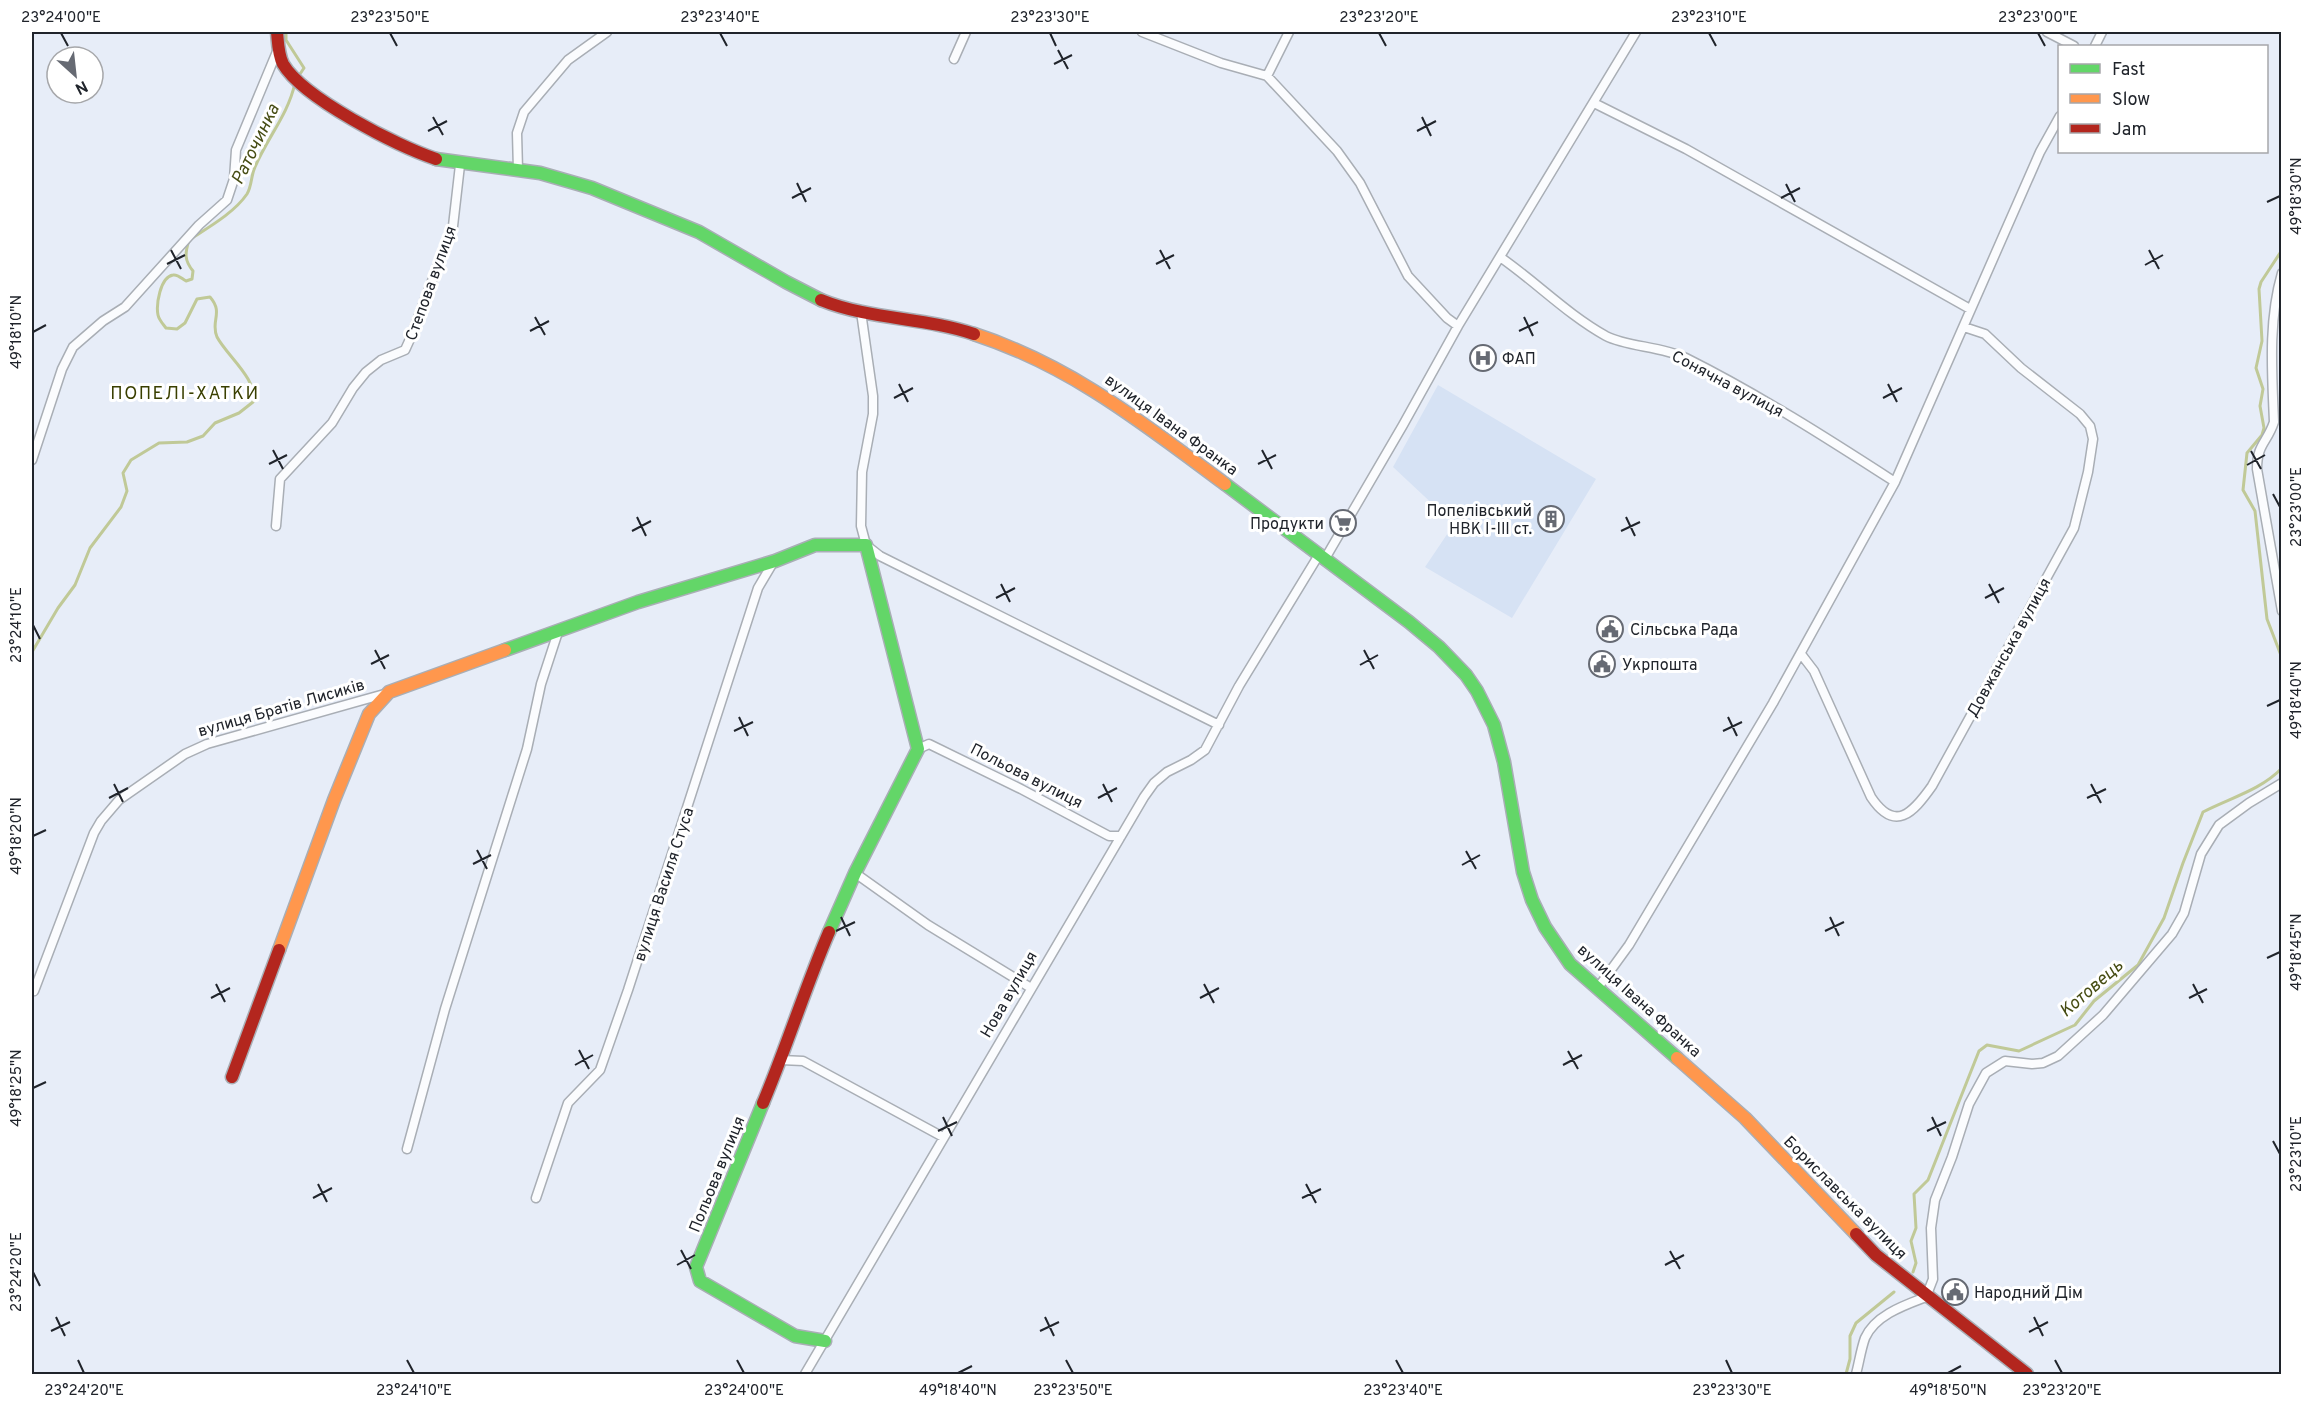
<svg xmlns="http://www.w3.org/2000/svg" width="2313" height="1406" font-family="Overpass,sans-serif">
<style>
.built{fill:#d6e2f4}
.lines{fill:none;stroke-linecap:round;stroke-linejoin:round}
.stream{stroke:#c0c997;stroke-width:3}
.street-casing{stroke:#a9aeb5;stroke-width:11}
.fast-casing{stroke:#a9aeb5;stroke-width:15}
.slow-casing{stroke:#a9aeb5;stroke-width:15}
.jam-casing{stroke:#a9aeb5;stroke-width:15}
.street{stroke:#fbfcfe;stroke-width:8}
.fast{stroke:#63d668;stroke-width:12}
.slow{stroke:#ff974d;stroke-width:12}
.jam{stroke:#b3261e;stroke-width:12}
.ticks{fill:none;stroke:#20242b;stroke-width:2}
.labels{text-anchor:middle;stroke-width:6;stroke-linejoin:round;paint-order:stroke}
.street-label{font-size:16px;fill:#20242b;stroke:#fff}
.poi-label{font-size:16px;fill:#20242b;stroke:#fff;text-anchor:start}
.water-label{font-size:18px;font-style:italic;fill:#474d14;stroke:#fff}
.neighbourhood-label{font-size:18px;letter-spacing:1.5px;fill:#393f00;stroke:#fff}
.neatline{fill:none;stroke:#20242b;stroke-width:2}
.ticks-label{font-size:15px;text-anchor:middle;fill:#20242b}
</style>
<rect width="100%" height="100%" fill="#e7edf8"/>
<path class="built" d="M1438,385L1596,479L1512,618L1425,567L1454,524L1393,467Z"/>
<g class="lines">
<path class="stream" d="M286,32V40L304,68L298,77
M2282,250L2261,282L2259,289L2262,341L2256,368L2263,389L2260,406L2264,428L2262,435L2247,453L2243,490L2255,511L2267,619L2282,658
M32,652L58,608L75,585L90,548L121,507L127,491L123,473L131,460L159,443L187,442L203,436L215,423L239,413L253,402C258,379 227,356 217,337C210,321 224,313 210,297L197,299L185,323L177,329L166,328C163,324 159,320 158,315C156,305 160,277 173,275C178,274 182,279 186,281L192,279L193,271C184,260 185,253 189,240C209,227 234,213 247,194C252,186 251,175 255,167C267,138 288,115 295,83
M1913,1272L1916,1263L1911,1241L1916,1228L1914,1194L1928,1180L1979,1051L1987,1045L2019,1051L2075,1025L2094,1001L2138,965L2164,918L2183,863L2203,812C2230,798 2261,790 2282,768
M1846,1374L1850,1359V1336L1856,1323L1894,1292"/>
<defs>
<path id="street" d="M1142,32L1221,63L1267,76L1337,151L1360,183L1408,276L1447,318L1458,326
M2047,32L2074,46
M2095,46L2102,32
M954,59L966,32
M1267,76L1289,32
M1594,103L1686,149L1970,309
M518,170L517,133L524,112L568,60L607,32
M1500,257C1536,282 1568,315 1606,336C1627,347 1661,346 1686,358C1758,394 1827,438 1895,482
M2282,273C2268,321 2272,372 2274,422C2267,443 2257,444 2257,469L2282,611
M861,312L873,396V414L862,472L861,526L866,545L880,556L1219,725
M32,460L62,369L73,347L103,321L125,307L199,225L227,200L234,179L236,150L278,49
M276,526L280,479L332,423L353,388L366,372L381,360L405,350L410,339L453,226L460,165
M1326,557L1403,425L1458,326L1636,32
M1801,654L1814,671L1871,797C1895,833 1913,813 1932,786L2074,528L2088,472L2093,439L2090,426L2080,414L2021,368L1985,334L1964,327
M918,749L929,744L1021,789L1109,836H1121
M855,873L928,925L1031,988
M1597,989L1629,945L1773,703L1895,482L2040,152L2060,116
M34,991L94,833L101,821L119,800L185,754L207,744L388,693
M781,1060L803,1061L943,1137
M407,1149L445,1009L527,749L541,684L558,632
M536,1198L568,1103L600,1070L628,990L758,588L774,561
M805,1374L1144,797L1154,783L1167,772L1191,760L1205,750L1239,686L1320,553
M1856,1374C1859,1363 1861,1349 1865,1338C1875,1315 1905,1305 1926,1297L1933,1279L1931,1228L1935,1200L1952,1157L1969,1104L1986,1073L2005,1061L2032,1064L2043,1063L2058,1056L2103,1015L2172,934L2184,913L2201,854L2219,825L2249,803L2282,783"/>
<path id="fast" d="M436,159L540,173L592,188L699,232L786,282L821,300
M1225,484L1409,622L1439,647L1466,675L1477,691L1494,725L1504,762L1523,872L1532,900L1545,927L1570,964L1677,1058
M505,650L638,602L775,561L815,545H866L918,749L855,873L829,932
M763,1103L696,1267L700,1281L795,1336L825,1341"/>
<path id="slow" d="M974,334C1072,366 1144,424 1225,484
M279,950L334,800L369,714L389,692L505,650
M1677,1058L1745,1118L1856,1234"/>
<path id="jam" d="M277,32C278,42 278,54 283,64C303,98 397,146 436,159
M821,300C870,320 924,317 974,334
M232,1077L279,950
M763,1103C787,1046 805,988 829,932
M1856,1234L1876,1255L2027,1374"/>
</defs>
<use href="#street" class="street-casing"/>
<use href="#fast" class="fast-casing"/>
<use href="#slow" class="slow-casing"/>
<use href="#jam" class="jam-casing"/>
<use href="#street" class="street"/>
<use href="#fast" class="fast"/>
<use href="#slow" class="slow"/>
<use href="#jam" class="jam"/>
</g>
<path class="ticks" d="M61,33L68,46M390,33L397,46M720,33L727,46M1050,33L1056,46M1379,33L1386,46M1709,33L1716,46M2038,33L2045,46M1058,50L1068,69M1054,64L1072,55M433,117L443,135M1422,117L1431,136M428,131L447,121M1417,131L1436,121M797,183L806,202M1786,184L1795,202M792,198L811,188M1781,198L1800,188M2267,202L2280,196M171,250L181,269M1160,250L1170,269M2149,250L2159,269M167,264L185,255M1156,264L1174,255M2145,265L2163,255M535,317L545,335M1524,317L1533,336M530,331L549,321M1519,331L1538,322M33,332L46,325M899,384L908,402M1888,384L1897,402M894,398L913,388M1883,398L1902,388M273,450L283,469M1262,450L1272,469M2251,451L2261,469M269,464L287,455M1258,464L1276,455M2247,465L2265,455M2273,494L2280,507M637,517L646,536M1626,517L1635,536M632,531L651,521M1621,531L1640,522M1001,584L1010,602M1989,584L1999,603M996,598L1015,588M1985,598L2004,588M33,625L40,639M375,650L385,669M1364,650L1374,669M371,664L389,655M1360,665L1378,655M2267,706L2280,700M739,717L748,736M1728,717L1737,736M734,731L753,722M1723,731L1742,722M114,784L123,802M1103,784L1112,802M2091,784L2101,803M109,798L128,788M1098,798L1117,788M2087,798L2106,789M33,836L46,830M477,850L487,869M1466,851L1476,869M473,864L491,855M1462,865L1480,855M841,917L850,936M1830,917L1839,936M836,931L855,922M1825,931L1844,922M2267,958L2280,952M216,984L225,1002M1204,984L1214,1003M2193,984L2203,1003M211,998L230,988M1200,998L1219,988M2189,998L2207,989M579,1050L589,1069M1568,1051L1578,1069M575,1065L593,1055M1563,1065L1582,1055M33,1088L46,1082M943,1117L952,1136M1932,1117L1941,1136M938,1131L957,1122M1927,1131L1946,1122M2273,1141L2280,1154M318,1184L327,1202M1306,1184L1316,1203M313,1198L332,1188M1302,1198L1321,1189M681,1250L691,1269M1670,1251L1680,1269M677,1265L695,1255M1665,1265L1684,1255M33,1272L40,1286M56,1317L65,1336M1045,1317L1054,1336M2034,1317L2043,1336M51,1331L70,1322M1040,1331L1059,1322M2029,1332L2048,1322M78,1360L84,1373M407,1360L414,1373M737,1360L744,1373M1066,1360L1073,1373M1396,1360L1403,1373M1726,1360L1732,1373M2055,1360L2062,1373M958,1373L972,1366M1948,1373L1961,1366"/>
<defs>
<symbol id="hospital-ring" viewBox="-11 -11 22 22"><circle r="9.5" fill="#fff" stroke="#666a73" stroke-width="1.5"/><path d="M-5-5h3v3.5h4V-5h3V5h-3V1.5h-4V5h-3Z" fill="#666a73"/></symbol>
<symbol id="building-ring" viewBox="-11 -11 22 22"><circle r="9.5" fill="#fff" stroke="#666a73" stroke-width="1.5"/><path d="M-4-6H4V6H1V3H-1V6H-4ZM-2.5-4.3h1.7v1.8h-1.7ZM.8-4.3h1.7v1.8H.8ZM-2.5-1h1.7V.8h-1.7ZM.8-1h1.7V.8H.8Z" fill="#666a73"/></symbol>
<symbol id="supermarket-ring" viewBox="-11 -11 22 22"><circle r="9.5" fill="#fff" stroke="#666a73" stroke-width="1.5"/><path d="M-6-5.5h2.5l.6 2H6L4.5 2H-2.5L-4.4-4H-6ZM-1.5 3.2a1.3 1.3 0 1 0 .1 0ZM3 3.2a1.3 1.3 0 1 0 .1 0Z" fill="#666a73"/></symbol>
<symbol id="civic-ring" viewBox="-11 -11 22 22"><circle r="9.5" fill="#fff" stroke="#666a73" stroke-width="1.5"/><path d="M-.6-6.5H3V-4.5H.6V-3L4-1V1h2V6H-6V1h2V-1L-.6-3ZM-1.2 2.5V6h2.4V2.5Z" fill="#666a73"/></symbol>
</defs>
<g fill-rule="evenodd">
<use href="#hospital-ring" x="1468" y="343" width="30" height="30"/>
<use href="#building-ring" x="1536" y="504" width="30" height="30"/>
<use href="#supermarket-ring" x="1328" y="508" width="30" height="30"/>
<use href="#civic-ring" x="1595" y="614" width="30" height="30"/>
<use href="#civic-ring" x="1587" y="649" width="30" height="30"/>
<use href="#civic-ring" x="1940" y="1277" width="30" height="30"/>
</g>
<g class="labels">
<g class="street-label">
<text transform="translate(430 283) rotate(-70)" y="6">Степова вулиця</text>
<text transform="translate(1728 383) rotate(28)" y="6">Сонячна вулиця</text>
<text transform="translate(1172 424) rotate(36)" y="6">вулиця Івана Франка</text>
<text transform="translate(2008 647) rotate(-61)" y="6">Довжанська вулиця</text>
<text transform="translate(281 707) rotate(-16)" y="6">вулиця Братів Лисиків</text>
<text transform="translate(1027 775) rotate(27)" y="6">Польова вулиця</text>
<text transform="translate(663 884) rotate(-72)" y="6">вулиця Василя Стуса</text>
<text transform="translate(1008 994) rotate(-60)" y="6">Нова вулиця</text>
<text transform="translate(1640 1000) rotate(42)" y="6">вулиця Івана Франка</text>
<text transform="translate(716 1174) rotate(-68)" y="6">Польова вулиця</text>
<text transform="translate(1846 1197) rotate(45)" y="6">Бориславська вулиця</text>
</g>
<g class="poi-label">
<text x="1502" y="364">ФАП</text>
<text x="1532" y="516" text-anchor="end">Попелівський<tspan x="1532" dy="18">НВК І-ІІІ ст.</tspan></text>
<text x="1324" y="529" text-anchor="end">Продукти</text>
<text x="1630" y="635">Сільська Рада</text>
<text x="1622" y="670">Укрпошта</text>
<text x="1974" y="1298">Народний Дім</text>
</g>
<g class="water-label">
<text transform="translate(255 144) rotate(-64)" y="6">Раточинка</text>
<text transform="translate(2091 988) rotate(-41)" y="6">Котовець</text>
</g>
<g class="neighbourhood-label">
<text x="185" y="399">ПОПЕЛІ-ХАТКИ</text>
</g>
</g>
<rect width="2313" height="1406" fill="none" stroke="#ffffff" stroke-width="66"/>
<rect x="2058" y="45" width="210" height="108" fill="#ffffff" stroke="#a6a7aa" stroke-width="1.5"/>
<rect x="2070" y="64" width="30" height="9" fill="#63d668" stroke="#a6a7aa" stroke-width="1.5"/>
<text x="2112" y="75" font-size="18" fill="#20242b">Fast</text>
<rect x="2070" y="94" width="30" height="9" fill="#ff974d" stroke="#a6a7aa" stroke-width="1.5"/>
<text x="2112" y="105" font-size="18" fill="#20242b">Slow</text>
<rect x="2070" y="124" width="30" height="9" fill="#b3261e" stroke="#a6a7aa" stroke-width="1.5"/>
<text x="2112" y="135" font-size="18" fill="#20242b">Jam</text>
<g transform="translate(75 75) rotate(153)"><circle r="28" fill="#ffffff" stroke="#a6a7aa" stroke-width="1.5"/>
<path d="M0-4.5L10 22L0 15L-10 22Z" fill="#666a73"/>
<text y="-9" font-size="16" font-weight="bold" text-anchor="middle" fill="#20242b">N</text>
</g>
<rect x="33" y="33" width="2247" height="1340" class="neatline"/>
<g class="ticks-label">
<text x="61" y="22">23°24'00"E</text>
<text x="390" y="22">23°23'50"E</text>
<text x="720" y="22">23°23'40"E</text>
<text x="1050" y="22">23°23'30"E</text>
<text x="1379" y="22">23°23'20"E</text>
<text x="1709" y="22">23°23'10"E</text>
<text x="2038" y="22">23°23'00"E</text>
<text transform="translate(2296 196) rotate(-90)" y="5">49°18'30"N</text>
<text transform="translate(16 332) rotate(-90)" y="5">49°18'10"N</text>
<text transform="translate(2296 507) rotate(-90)" y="5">23°23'00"E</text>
<text transform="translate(16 625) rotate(-90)" y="5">23°24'10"E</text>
<text transform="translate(2296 700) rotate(-90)" y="5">49°18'40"N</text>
<text transform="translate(16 836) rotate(-90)" y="5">49°18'20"N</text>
<text transform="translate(2296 952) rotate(-90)" y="5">49°18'45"N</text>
<text transform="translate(16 1088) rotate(-90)" y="5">49°18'25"N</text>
<text transform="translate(2296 1154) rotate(-90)" y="5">23°23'10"E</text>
<text transform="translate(16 1272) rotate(-90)" y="5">23°24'20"E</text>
<text x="84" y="1395">23°24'20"E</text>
<text x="414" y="1395">23°24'10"E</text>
<text x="744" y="1395">23°24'00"E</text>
<text x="958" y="1395">49°18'40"N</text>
<text x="1073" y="1395">23°23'50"E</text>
<text x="1403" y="1395">23°23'40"E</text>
<text x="1732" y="1395">23°23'30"E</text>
<text x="1948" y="1395">49°18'50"N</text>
<text x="2062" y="1395">23°23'20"E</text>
</g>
</svg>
